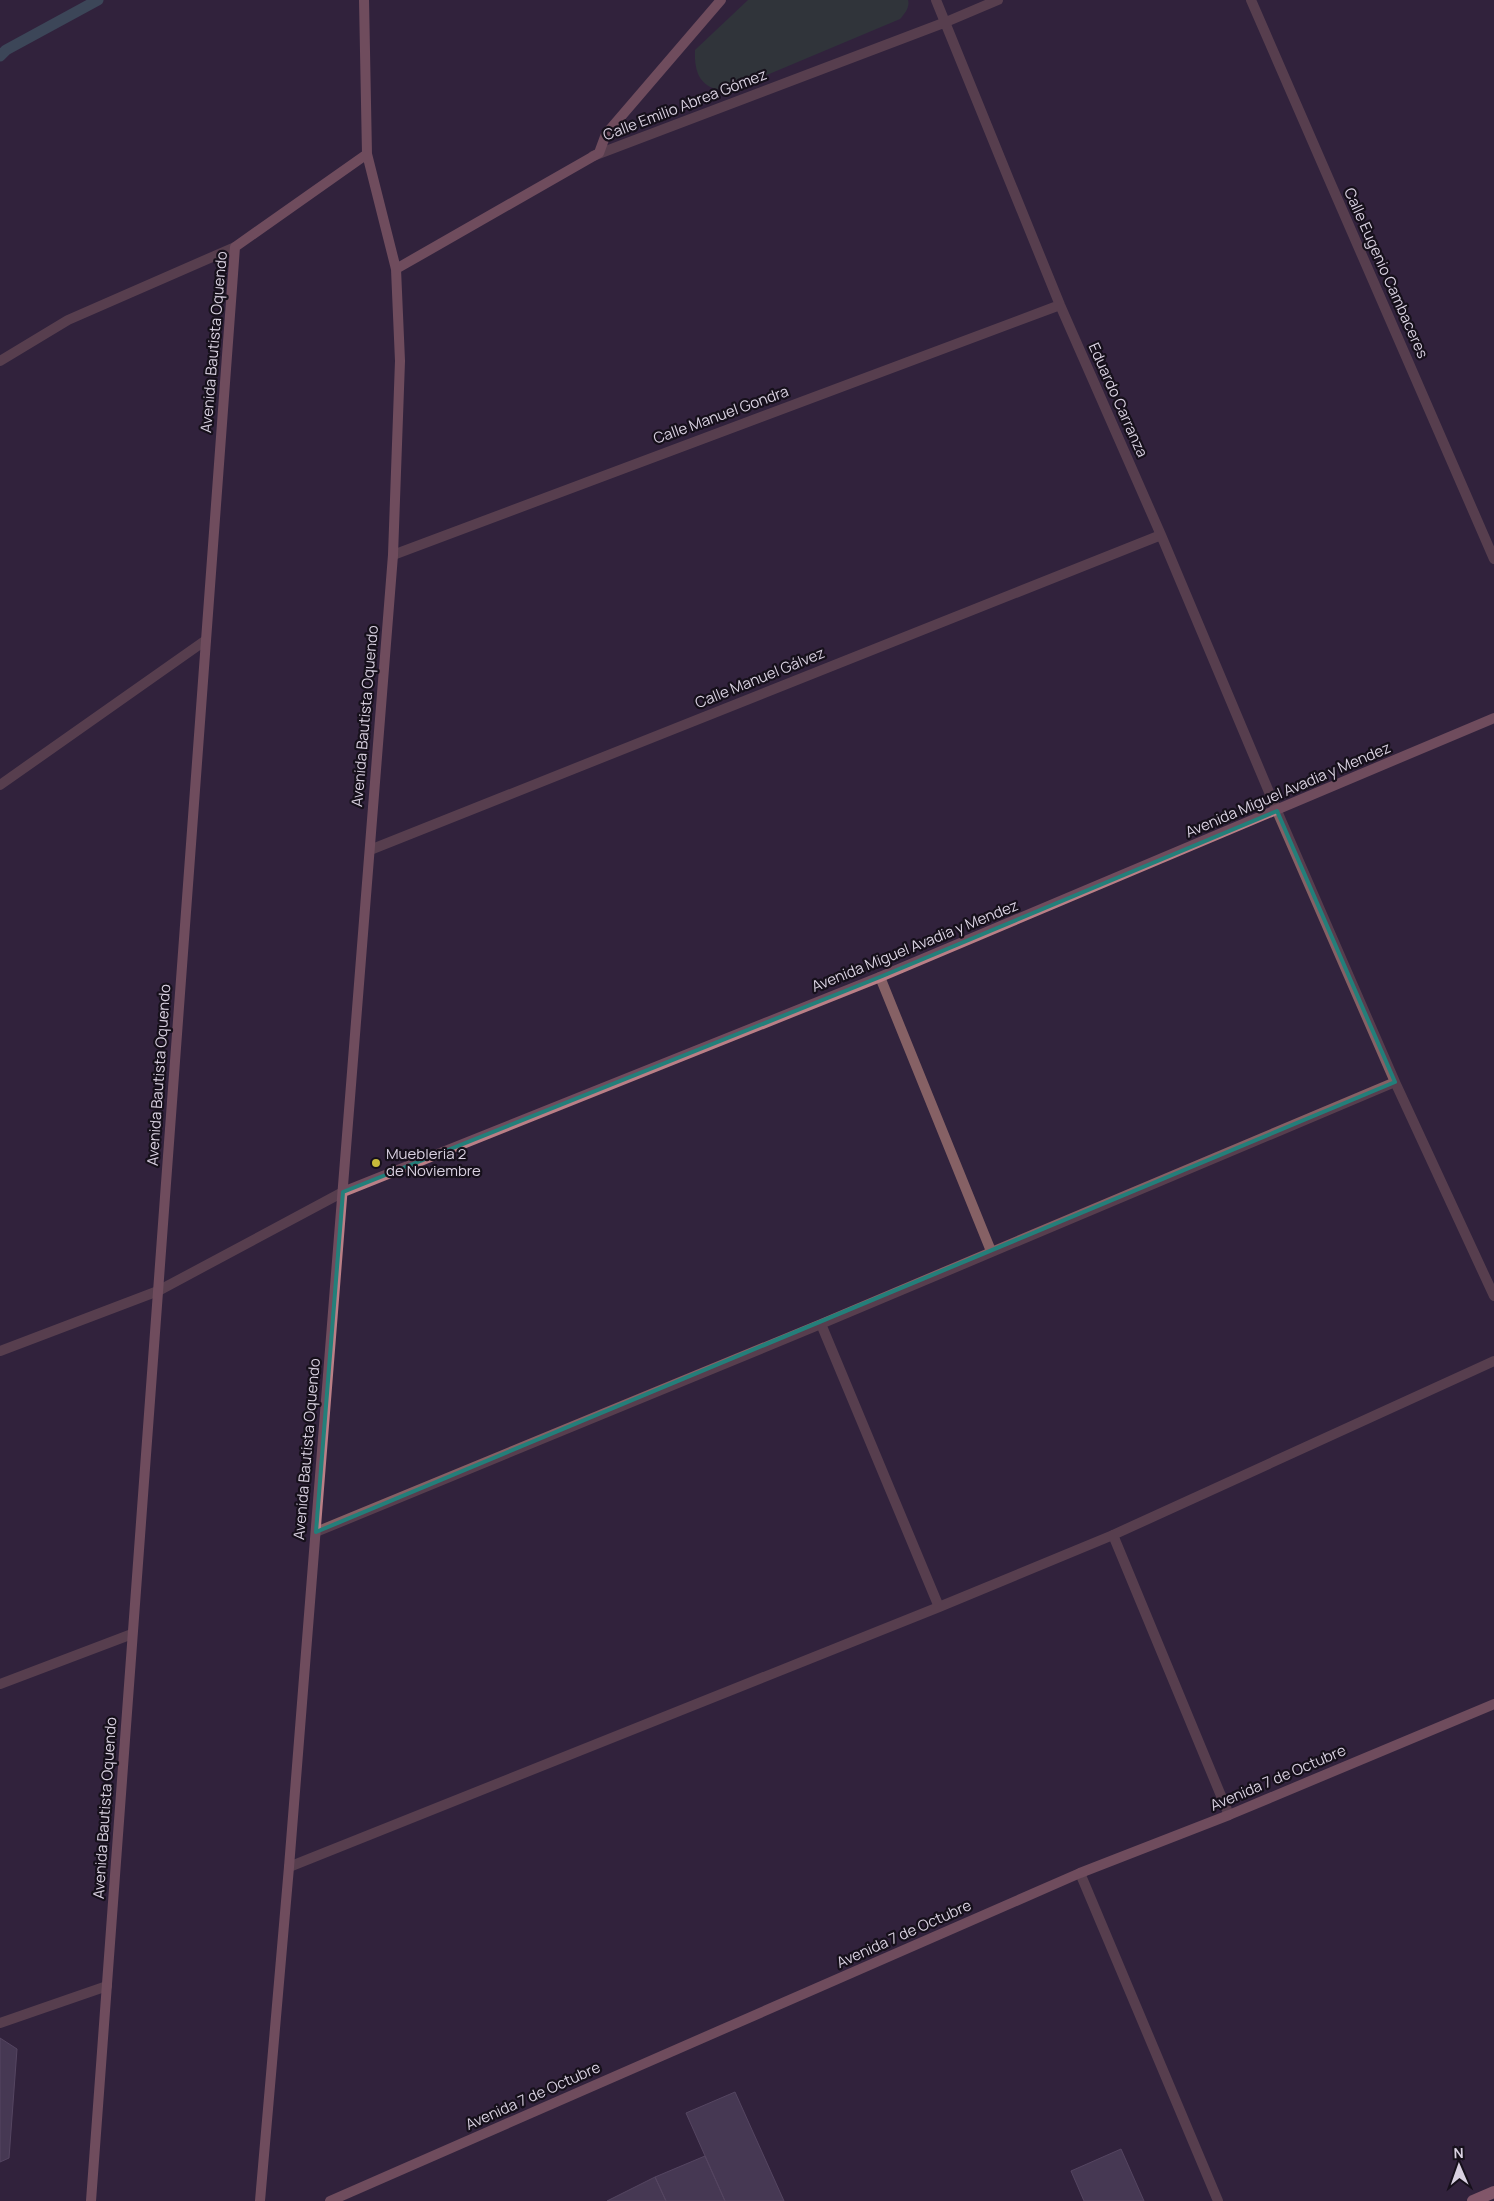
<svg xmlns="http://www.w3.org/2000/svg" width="1494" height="2201" font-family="Manrope,sans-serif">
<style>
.green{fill:#2f4a39}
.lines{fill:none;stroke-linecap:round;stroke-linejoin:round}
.stream{stroke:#49717b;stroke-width:11}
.building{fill:#61526f;stroke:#7f6f8d}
.lane{stroke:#866165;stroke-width:10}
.street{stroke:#866165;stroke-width:10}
.secondary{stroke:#ba7f86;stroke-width:10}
.primary{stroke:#e296a0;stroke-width:12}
.marked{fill:none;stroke:#237f7a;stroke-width:4;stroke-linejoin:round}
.poi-dot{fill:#c9bb3a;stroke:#16101b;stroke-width:2}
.labels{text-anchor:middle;stroke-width:4.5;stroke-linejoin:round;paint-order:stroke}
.street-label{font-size:15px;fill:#d9d1e1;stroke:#16101b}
.poi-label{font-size:15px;fill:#d9d1e1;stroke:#16101b;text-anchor:start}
</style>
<rect width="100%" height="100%" fill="#31233d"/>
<path class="green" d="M748,0H908C910,7 905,13 900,19L729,91C702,90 694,76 695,50Z"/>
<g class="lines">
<path class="stream" d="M0,56L6,50L98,0"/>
</g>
<path class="building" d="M0,2038L17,2049L9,2158L0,2162Z
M735,2092L784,2201H725L686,2113Z
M1121,2149L1144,2201H1084L1071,2171Z
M705,2156L725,2201H666L655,2177Z
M655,2177L666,2201H607Z"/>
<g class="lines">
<path class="lane" d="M1113,1535L1229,1815"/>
<path class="street" d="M936,0L1060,305L1161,535L1277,811L1395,1082L1494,1296
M1251,0L1494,559
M593,156L946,22L998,0
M0,361L68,320L235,247
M393,555L1060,305
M0,785L206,640
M370,850L1161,535
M880,977L991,1251
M821,1324L939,1607
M0,1351L158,1291L343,1192
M316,1532L821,1324L1395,1082
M0,1684L132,1634
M289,1867L939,1607L1113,1535L1494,1361
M1080,1873L1218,2201
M0,2023L107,1986"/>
<path class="secondary" d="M396,269L599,153L606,134L721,0
M343,1192L880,977L1494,718
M91,2201L235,247L367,154
M260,2201L289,1867L393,555L400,361L396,269L367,154L364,0
M330,2201L1080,1873L1229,1815L1494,1704"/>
<path class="primary" d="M1473,2201L1494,2192"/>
</g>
<path d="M0 0H1494V2201H0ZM1277,811L1395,1082L316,1532L343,1192L880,977Z" fill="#31233d" fill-opacity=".55" fill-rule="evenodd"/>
<path class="marked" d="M1277,811L1395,1082L316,1532L343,1192L880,977Z"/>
<circle class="poi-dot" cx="376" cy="1163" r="5"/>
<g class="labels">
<g class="street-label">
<text transform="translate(685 105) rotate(-21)" y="5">Calle Emilio Abrea Gómez</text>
<text transform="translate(1386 273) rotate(66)" y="5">Calle Eugenio Cambaceres</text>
<text transform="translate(214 342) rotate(-85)" y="5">Avenida Bautista Oquendo</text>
<text transform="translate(1118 400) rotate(66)" y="5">Eduardo Carranza</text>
<text transform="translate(721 415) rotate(-20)" y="5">Calle Manuel Gondra</text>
<text transform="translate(760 678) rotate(-22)" y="5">Calle Manuel Gálvez</text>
<text transform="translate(365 716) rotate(-85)" y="5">Avenida Bautista Oquendo</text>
<text transform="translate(1288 790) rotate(-23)" y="5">Avenida Miguel Avadia y Mendez</text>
<text transform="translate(915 946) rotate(-22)" y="5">Avenida Miguel Avadia y Mendez</text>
<text transform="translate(159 1075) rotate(-86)" y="5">Avenida Bautista Oquendo</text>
<text transform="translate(307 1449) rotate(-85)" y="5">Avenida Bautista Oquendo</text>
<text transform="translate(1278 1778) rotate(-23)" y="5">Avenida 7 de Octubre</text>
<text transform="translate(105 1808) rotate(-86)" y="5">Avenida Bautista Oquendo</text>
<text transform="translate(904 1934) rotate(-24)" y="5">Avenida 7 de Octubre</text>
<text transform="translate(533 2096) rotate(-24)" y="5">Avenida 7 de Octubre</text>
</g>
<g class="poi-label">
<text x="386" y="1159">Muebleria 2<tspan x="386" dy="17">de Noviembre</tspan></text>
</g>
</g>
<g transform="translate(1459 2166) rotate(358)" stroke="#16101b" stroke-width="4" paint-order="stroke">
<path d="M0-4L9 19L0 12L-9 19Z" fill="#d9d1e1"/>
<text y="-8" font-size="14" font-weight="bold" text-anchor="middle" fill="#d9d1e1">N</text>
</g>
</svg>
